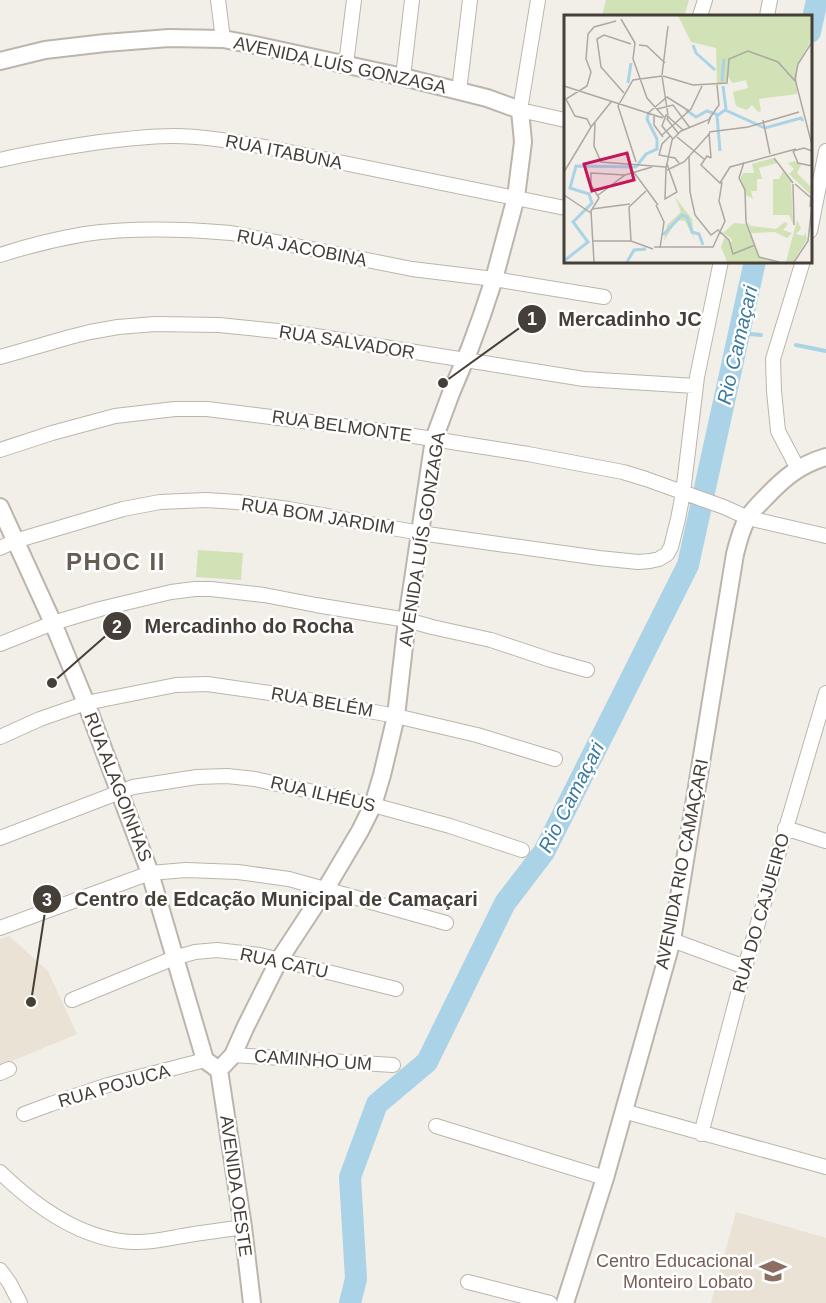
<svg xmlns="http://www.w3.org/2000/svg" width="826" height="1303" font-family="Helvetica,sans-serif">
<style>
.education{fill:#eae2d4}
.green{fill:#d1e2b6}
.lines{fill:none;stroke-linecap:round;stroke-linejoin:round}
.stream{stroke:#abd3e8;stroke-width:4}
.river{stroke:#abd3e8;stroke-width:22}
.minor-casing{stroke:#bdb5ac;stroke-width:16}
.tertiary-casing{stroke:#bdb5ac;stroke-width:20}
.minor{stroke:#fff;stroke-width:14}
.tertiary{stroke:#fff;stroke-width:16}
.labels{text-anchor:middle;stroke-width:5;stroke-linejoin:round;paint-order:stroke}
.street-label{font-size:18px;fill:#453f38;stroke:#fff}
.education-label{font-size:18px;fill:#785e54;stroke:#fff;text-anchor:end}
.water-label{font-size:20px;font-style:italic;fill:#3b7a9e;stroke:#fff}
.district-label{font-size:24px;font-weight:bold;letter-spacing:1.5px;fill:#665c50;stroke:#fff}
.inset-river{fill:none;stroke:#abd3e8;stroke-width:3}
.inset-road{fill:none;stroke:#ada8a2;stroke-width:1.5}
.view{fill:#c2185b;fill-opacity:0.15;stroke:#c2185b;stroke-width:3}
.inset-edge{fill:none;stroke:#453f38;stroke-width:3}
.leader{fill:none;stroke:#453f38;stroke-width:2}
.callout-dot{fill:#453f38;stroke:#fff;stroke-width:2}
.mark-label{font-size:18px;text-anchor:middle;font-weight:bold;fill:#fff}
.callout-label{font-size:20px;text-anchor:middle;font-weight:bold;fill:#453f38;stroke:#fff;stroke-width:5;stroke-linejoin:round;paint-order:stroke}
</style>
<rect width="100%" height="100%" fill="#f2eee8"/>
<path class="education" d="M9,936L48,971L77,1034L0,1066V939Z
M736,1212L826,1238V1303H711Z"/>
<path class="green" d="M606,0H689L684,16H602Z
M198,550L243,553L241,580L196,577Z"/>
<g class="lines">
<path class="stream" d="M739,333L761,335
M796,345L826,351"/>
<path class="river" d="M810,32L817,0
M350,1303L356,1279L350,1177L377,1104L427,1062L505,903L544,852L688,565L755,261"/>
<defs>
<path id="minor" d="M218,0L223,39
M538,0L520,110L565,120
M700,16L705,0
M767,16L770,0
M346,64L354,0
M403,77L412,0
M459,91L470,0
M0,160C33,152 66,147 100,142C124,139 149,136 174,136C204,136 235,142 265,147L565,208
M810,231L826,151
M0,255C28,246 56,239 85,234C133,227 183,229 231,233L412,269L494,279L604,297
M0,357L70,337L90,332L118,327L155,324L219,325L297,333L584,379L695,386
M0,450L52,433L115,416L175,409H207L382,431L528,454L623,472L646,479L724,507L748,518L826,536
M798,469L778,431L774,391L773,359L803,261
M0,548L15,541L123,509L160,502L206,500L237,502L289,509L420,533L599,558L638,562L650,561L659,559L667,554L671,547L678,519L683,493L697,377L721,261
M0,644L53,623L100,609L171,592L195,589H211L264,595L316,605L407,620L432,627L491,640L551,660L587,670
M0,737L40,719L86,703L176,685L207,684L277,694L396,716L477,735L555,759
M785,828L826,841
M0,838L133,787L197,777L227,776L255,779L373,805L450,826L522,850
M0,928L150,873L186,870L238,872L289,879L446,923
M672,940L745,967
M72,1000L174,958L195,952L217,950L260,955L396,989
M233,1055L393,1065
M0,1073L9,1069
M623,1111L826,1167
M24,1114L51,1104L108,1085L205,1060
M436,1126L605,1178
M701,1134L745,967L826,693
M0,1172C35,1206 82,1240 133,1242C151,1243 170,1238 188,1235C206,1232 225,1230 243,1227
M0,1270L9,1282L20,1303
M468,1282L550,1303"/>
<path id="tertiary" d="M0,61L45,50L105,43L169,38L223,39L255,45L403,77L487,98L520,110L523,142L516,197L494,279L482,315L470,348L451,393L434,439L407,620L396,716L382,775L373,805L360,831L325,890L279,960L245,1028L233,1055L219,1070
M0,507L53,623L86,703L150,873L205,1060L219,1070
M219,1070L243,1227L252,1303
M565,1303L605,1178L672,940L735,554C738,542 741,530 747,519C752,511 759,504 765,498C784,478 799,465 826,457"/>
</defs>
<use href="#minor" class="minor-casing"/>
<use href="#tertiary" class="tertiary-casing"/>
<use href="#minor" class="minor"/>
<use href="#tertiary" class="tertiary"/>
</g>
<defs>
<symbol id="school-bare" viewBox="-9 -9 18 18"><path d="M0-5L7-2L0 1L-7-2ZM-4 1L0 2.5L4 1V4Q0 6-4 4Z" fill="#8d6e63" stroke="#fff" stroke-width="2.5" paint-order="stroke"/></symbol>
</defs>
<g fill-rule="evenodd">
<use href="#school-bare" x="754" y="1252" width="38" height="38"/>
</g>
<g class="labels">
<g class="street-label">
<text transform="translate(340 65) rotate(12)" y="6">AVENIDA LUÍS GONZAGA</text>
<text transform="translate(284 152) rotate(11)" y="6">RUA ITABUNA</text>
<text transform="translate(302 248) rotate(11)" y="6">RUA JACOBINA</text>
<text transform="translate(347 342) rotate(9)" y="6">RUA SALVADOR</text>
<text transform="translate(342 426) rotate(8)" y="6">RUA BELMONTE</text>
<text transform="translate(318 516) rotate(9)" y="6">RUA BOM JARDIM</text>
<text transform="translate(422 539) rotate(-81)" y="6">AVENIDA LUÍS GONZAGA</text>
<text transform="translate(322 702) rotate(10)" y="6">RUA BELÉM</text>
<text transform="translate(118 787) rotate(69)" y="6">RUA ALAGOINHAS</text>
<text transform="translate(323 794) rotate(13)" y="6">RUA ILHÉUS</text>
<text transform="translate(682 864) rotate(-79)" y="6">AVENIDA RIO CAMAÇARI</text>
<text transform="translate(761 913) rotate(-74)" y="6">RUA DO CAJUEIRO</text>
<text transform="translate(284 963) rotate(12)" y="6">RUA CATU</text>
<text transform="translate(313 1060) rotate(4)" y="6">CAMINHO UM</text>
<text transform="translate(114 1086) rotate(-16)" y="6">RUA POJUCA</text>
<text transform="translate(236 1186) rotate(82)" y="6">AVENIDA OESTE</text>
</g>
<g class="education-label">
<text x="753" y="1267">Centro Educacional<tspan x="753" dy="21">Monteiro Lobato</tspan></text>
</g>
<g class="water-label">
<text transform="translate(737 345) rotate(-77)" y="7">Rio Camaçari</text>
<text transform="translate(571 797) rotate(-63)" y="7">Rio Camaçari</text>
</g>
<g class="district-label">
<text x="116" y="570">PHOC II</text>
</g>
</g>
<g transform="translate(564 15)">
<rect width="248" height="248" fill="#f2eee8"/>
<path d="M114,1H247V25L233,50V79L195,84L197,96L194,97L188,90L183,95L172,91L169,77L184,73L182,65L168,68L164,61L162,68L153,70L152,33L127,27ZM209,143L213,148L195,153L198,164H215L219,156L227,165L229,209L225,200H209V164H193V176H187L189,184L182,180L176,165L179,158H190L188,149ZM231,146L237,150L233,158L247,172L246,179L225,159L230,154L224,148ZM111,182L128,204L130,223L121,206L113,205L100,226L103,210L117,197ZM233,205L237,214L232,219L240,221L241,217L243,224L229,247H222ZM184,207L187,211L212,214L221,207L224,209L219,215L228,218L223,223L211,217L187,218ZM170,208L182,209L195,242L212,247H163L157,232L161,221L167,228L168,224L159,218Z" fill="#d1e2b6"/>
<path class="inset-river" d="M129,30L132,38L151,55M158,66L160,44M64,68L67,48M159,71L162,94M122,95L132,102L143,96L154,100L161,95L201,113L237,103L239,106M153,100L156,136M99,220L118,200L123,202L128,217L135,219L139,230M0,246L24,227L9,207L28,188L25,179L6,173L12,151L72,152L82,139L93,134V124L83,104L85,97M63,247L70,235L82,234"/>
<path class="inset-road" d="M57,4L71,28L69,44L83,83L100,102M248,27L234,49L231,64L248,130M75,30L83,31L101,48M98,60L104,11M98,61L104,100M99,61L129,70L163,68L165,44L184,36L214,47L231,66M0,71L99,103M60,78L37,52L33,24L40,20L67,29M93,94L109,90L126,113M83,99L103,82L125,96M90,101V110L99,122M105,101L103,104L114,118M145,104L155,90L153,70M199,105L206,139M31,108L30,131L37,147L102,152M27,112L23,104L11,101L2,84L23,71L27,57L22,44L24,19L30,12L52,6M145,117L184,112L235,97M145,118L147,143M98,120L127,94L138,71M106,121L98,129L95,140L111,143L115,148M113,122L140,144M109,124L98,111L102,100L119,115M229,136L234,148L248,151M229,136L240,133L248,136M125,142L126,177L131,200L147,220L154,215L165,225L169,239L191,230M147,143L143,141L137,150L156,168L166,152L232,134M210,143L229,168M72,147L54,91L69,65L98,61M180,147L175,163L181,175L182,207L195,242L215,247M103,149L113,177L101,184L102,153L108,125L117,116L146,104L144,109M103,155L120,147L146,118M69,156L94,190M0,157L27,112L47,87M229,169L230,210M231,169L246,182M0,180L27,198M33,181L61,160L88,152M92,190L100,207L96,233M246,192L248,171M28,194L66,189M29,226H67L89,234M67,226L65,192L82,176M90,232H149L161,206L155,186L158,167M30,247L27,196L35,183L27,170V158L61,160M230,247L244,226L248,191"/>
<path class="view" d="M63,138L70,165L28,176L20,149Z"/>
<rect width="248" height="248" class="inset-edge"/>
</g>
<path class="leader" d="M443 383L532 319M52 683L117 626M31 1002L47 899"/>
<g class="callout-dot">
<circle cx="443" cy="383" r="6"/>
<circle cx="52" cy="683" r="6"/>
<circle cx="31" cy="1002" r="6"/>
<circle cx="532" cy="319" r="15"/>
<circle cx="117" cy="626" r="15"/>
<circle cx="47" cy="899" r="15"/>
</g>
<g class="mark-label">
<text x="532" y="325">1</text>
<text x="117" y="633">2</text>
<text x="47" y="906">3</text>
</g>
<g class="callout-label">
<text x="630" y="326">Mercadinho JC</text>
<text x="249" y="633">Mercadinho do Rocha</text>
<text x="276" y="906">Centro de Edcação Municipal de Camaçari</text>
</g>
</svg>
